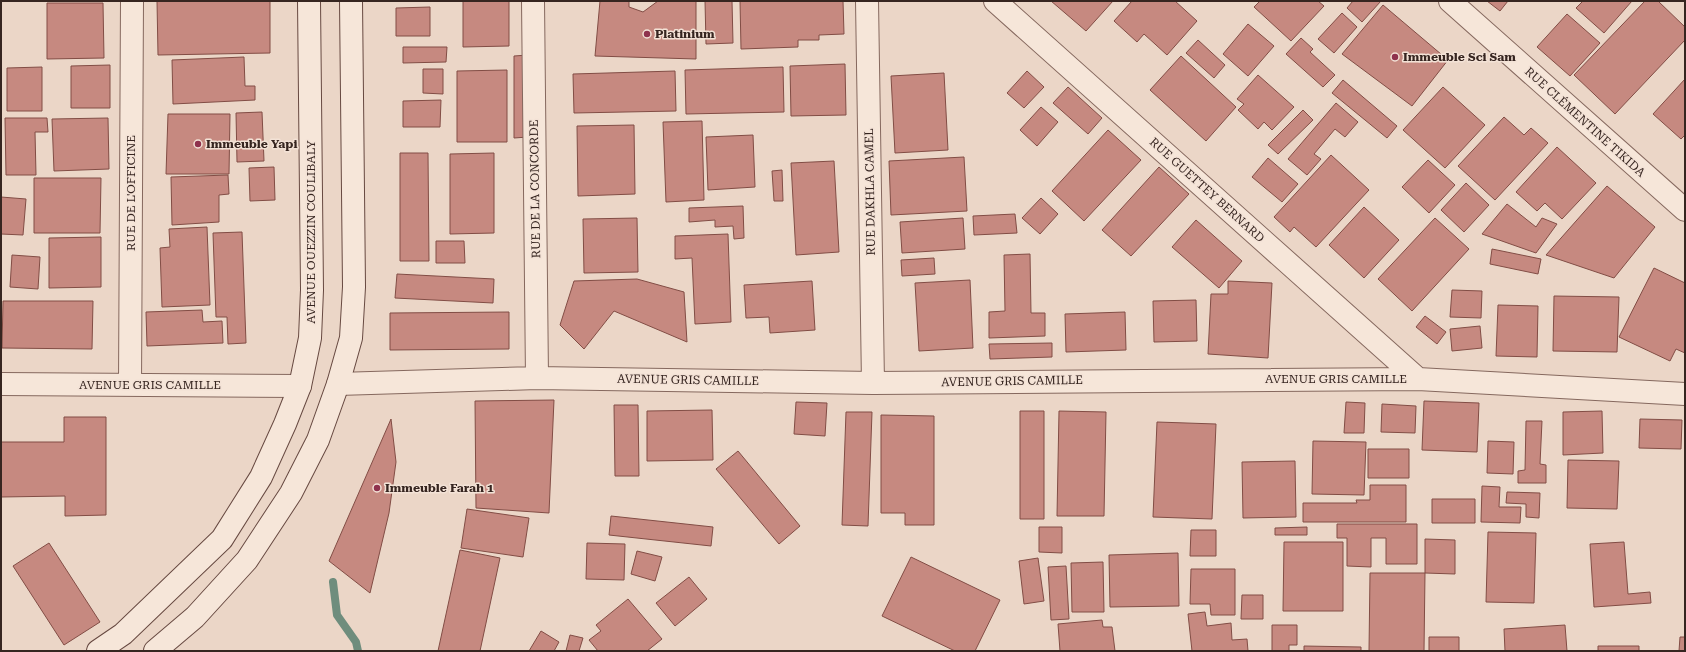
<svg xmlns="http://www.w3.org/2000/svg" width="1686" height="652" font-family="'Roboto Serif',serif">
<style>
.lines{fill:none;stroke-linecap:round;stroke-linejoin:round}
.stream{stroke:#6f8d7d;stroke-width:8}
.building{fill:#c68980;stroke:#824d45}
.street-casing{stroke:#85685e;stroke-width:24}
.secondary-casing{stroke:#674941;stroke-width:24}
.street{stroke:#f6e6d9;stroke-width:22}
.secondary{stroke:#f6e6d9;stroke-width:22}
.poi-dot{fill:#8f324d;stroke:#f3e2d6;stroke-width:1.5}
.labels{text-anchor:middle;stroke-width:3;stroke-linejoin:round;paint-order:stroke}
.poi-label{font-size:12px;font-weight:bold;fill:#362520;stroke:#f3e2d6;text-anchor:start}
.street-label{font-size:12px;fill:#362520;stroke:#f3e2d6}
</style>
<rect width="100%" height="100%" fill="#ebd6c7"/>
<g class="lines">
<path class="stream" d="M333,582L337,615L356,642L358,651"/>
</g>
<path class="building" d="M157,1H270V53L158,55Z
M463,1H509V46L463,47Z
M600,1H629V7L643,12L658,1H696V59L595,56Z
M705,1H732L733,43L706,44Z
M740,1H843L844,34L819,35V40H798V47L741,49Z
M1051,1H1113L1086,31Z
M1132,1H1175L1197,21L1167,55L1144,34L1137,42L1114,21Z
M1260,1H1318L1324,6L1291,41L1254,7Z
M1353,1H1381L1362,22L1347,8Z
M1487,1H1508L1500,11Z
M1583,1H1632L1604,33L1576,8Z
M1645,1H1658L1685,27V40L1615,114L1574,75Z
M47,3H103L104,58L47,59Z
M1383,5L1448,60L1412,106L1342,54Z
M430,7V36H396V8Z
M1342,13L1357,27L1334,53L1318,39Z
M1567,14L1600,43L1570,76L1537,47Z
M1248,24L1274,46L1248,76L1223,54Z
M1301,38L1313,49L1310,52L1335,75L1323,87L1286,54Z
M1198,40L1225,65L1214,78L1186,53Z
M403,47H447L446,62L403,63Z
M528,55V137L514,138V56Z
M1181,56L1236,107L1206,141L1150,90Z
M244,57L245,86H255V100L173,104L172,60Z
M845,64L846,115L791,116L790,66Z
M110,65V108H71V66Z
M42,67V111H7V68Z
M783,67L784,112L686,114L685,70Z
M423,69H443V94L423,93Z
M507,70V142H457V71Z
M675,71L676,111L574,113L573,74Z
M1027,71L1044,87L1024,108L1007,93Z
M944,73L948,150L895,153L891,76Z
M1258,75L1294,107L1272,130L1264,122L1258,129L1238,110L1244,104L1237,99Z
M1685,79V135L1681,139L1653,114Z
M1343,80L1397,126L1387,138L1332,93Z
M1068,87L1102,118L1088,134L1053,103Z
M1443,87L1485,125L1445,168L1403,130Z
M441,100L440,127H403V101Z
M1336,103L1358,122L1345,137L1335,129L1314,154L1321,159L1307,175L1288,159Z
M1041,107L1058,122L1037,146L1020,130Z
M1303,110L1313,120L1278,154L1268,145Z
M262,112L264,161L237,162L236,113Z
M168,114H230L229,174H166Z
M1504,117L1524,135L1531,128L1548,143L1495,200L1458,166Z
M5,118H47L48,132H35L36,175H6Z
M108,118L109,169L54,171L52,119Z
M702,121L704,200L666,202L663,122Z
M634,125L635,194L578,196L577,126Z
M1108,130L1141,160L1084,221L1052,191Z
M753,135L755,187L708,190L706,137Z
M1557,147L1596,183L1562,219L1545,203L1537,211L1516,192Z
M400,153H428L429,261H400Z
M494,153V233L450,234V154Z
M1331,155L1369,190L1316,247L1294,227L1290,232L1274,217Z
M964,157L967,211L891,215L889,161Z
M1268,158L1298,184L1282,202L1252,177Z
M1428,160L1455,185L1429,213L1402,187Z
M834,161L839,252L796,255L791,163Z
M274,167L275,200L250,201L249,168Z
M1159,167L1189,194L1131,256L1102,230Z
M782,170L783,201H774L772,171Z
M228,175L229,194L219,195V222L172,225L171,177Z
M34,178H101L100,233H34Z
M1466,183L1489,205L1464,232L1441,210Z
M1607,186L1655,227L1614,278L1546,255Z
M1,197L26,199L23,235L1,234Z
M1041,198L1058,214L1040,234L1022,218Z
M1507,204L1536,227L1542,218L1557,224L1536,253L1482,234Z
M743,206L744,238L734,239L733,226L715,227V220L689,222V208Z
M1364,207L1399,240L1364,278L1329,245Z
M1015,214L1017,233L974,235L973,216Z
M637,218L638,272L584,273L583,219Z
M963,218L965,249L902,253L900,222Z
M1435,218L1469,249L1412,311L1378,279Z
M1196,220L1242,261L1219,288L1172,247Z
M207,227L210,305L162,307L160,248L170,247L169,229Z
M242,232L246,343L228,344L227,317H216L213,233Z
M728,234L731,322L695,324L692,258L675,259V236Z
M101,237V287L49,288V238Z
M436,241H464L465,263H436Z
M1492,249L1541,259L1538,274L1490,264Z
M1030,254L1031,313H1045V336L989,338V312L1005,311L1004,255Z
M12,255L40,257L38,289L10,287Z
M934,258L935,274L902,276L901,260Z
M1654,268L1685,283V353L1676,349L1670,361L1619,337Z
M397,274L494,279L493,303L395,298Z
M637,279L684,292L687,342L614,311L584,349L560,325L574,281Z
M970,280L973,348L919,351L915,283Z
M812,281L815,330L770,333L769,317L746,318L744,285Z
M1228,281L1272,283L1268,358L1208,354L1211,294H1228Z
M1452,290L1482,291L1481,318L1450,317Z
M1554,296L1619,297L1617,352L1553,351Z
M1196,300L1197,341L1154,342L1153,301Z
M3,301H93L92,349L2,348Z
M1498,305L1538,306L1537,357L1496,356Z
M202,310L203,322L222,321L223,343L147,346L146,312Z
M509,312V349L390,350V313Z
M1125,312L1126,350L1066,352L1065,314Z
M1425,316L1446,332L1437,344L1416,327Z
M1480,326L1482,348L1452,351L1450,329Z
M1052,343V357L990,359L989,344Z
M554,400L549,513L476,508L475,401Z
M1424,401L1479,403L1477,452L1422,450Z
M796,402L827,403L825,436L794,434Z
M1346,402L1365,403L1364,433H1344Z
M1382,404L1416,406L1415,433L1381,432Z
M614,405H638L639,476H615Z
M712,410L713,460L647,461V411Z
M1020,411H1044V519H1020Z
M1059,411L1106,412L1104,516H1057Z
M1602,411L1603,453L1563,455V412Z
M846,412H872L868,526L842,525Z
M881,415L934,416V525H905V513H881Z
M64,417H106V515L65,516V496L1,497V442H64Z
M391,419L396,462L389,513L370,593L329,561Z
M1640,419L1682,420L1681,449L1639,448Z
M1526,421H1542L1540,464L1546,465V483H1518V471L1525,470Z
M1157,422L1216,424L1212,519L1153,517Z
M1313,441L1366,442L1364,495L1312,494Z
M1488,441L1514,442L1513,474L1487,473Z
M1368,449H1409V478H1368Z
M738,451L800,526L779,544L716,469Z
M1568,460L1619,461L1617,509L1567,508Z
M1295,461L1296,517L1243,518L1242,462Z
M1370,485H1406V522H1303V503H1357L1356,500H1370Z
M1482,486L1500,487L1499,507H1521L1520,523L1481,522Z
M1507,492L1540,493L1539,518L1526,517V504L1506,503Z
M1432,499H1475V523H1432Z
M467,509L529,518L523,557L461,548Z
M611,516L713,527L711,546L609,535Z
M1337,524H1417V564H1386V538H1371V567L1347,566V538H1337Z
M1039,527H1062V553L1039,552Z
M1307,527V535H1275V528Z
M1191,530H1216V556H1190Z
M1488,532L1536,533L1534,603L1486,602Z
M1425,539L1455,540V574L1425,573Z
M1284,542H1343V611H1283Z
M1624,542L1628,594L1650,592L1651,603L1594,607L1590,544Z
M49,543L100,622L64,645L13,566Z
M587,543L625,544L624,580L586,579Z
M460,550L500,558L480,651H438Z
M637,551L662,557L655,581L631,574Z
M1178,553L1179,606L1110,607L1109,555Z
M911,557L1000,600L975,651H955L882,616Z
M1038,558L1044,601L1024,604L1019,561Z
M1103,562L1104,612H1072L1071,563Z
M1066,566L1069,619L1051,620L1048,567Z
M1191,569H1235V615H1211L1210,604H1190Z
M1370,573H1425L1424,651H1369Z
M689,577L707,599L675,626L656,603Z
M1242,595H1263V619H1241Z
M628,599L662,639L647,651H598L589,640L601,631L596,625Z
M1205,612L1207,626L1231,623L1232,640L1247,639L1248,651H1192L1188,614Z
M1102,620L1103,627H1112L1115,651H1060L1058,624Z
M1272,625H1297V645H1289V651H1272Z
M1565,625L1567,651H1505L1504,629Z
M541,631L559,642L554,651H529Z
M570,635L583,638L579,651H566Z
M1429,637H1459V651H1429Z
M1680,637H1685V651H1679Z
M1304,646L1361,647V651H1304Z
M1598,646H1639V651H1598Z"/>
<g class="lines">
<defs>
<path id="street" d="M533,1L537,378
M867,1L873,383
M995,1L1418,379
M1450,1L1685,210
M1,384L300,386
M338,384L537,378L873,383L1418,379L1685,394
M130,385L132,1"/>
<path id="secondary" d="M98,651L123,634L222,539L261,477L285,424L300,386L310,338L312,290L309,1
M155,651L195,617L247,560L291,493L318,440L338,384L351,338L354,287L351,1"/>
</defs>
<use href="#street" class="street-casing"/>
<use href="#secondary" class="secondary-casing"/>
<use href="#street" class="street"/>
<use href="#secondary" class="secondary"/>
</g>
<g class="poi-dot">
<circle cx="647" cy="34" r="4"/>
<circle cx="1395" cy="57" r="4"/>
<circle cx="198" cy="144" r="4"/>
<circle cx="377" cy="488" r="4"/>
</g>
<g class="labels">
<g class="poi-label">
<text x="655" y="38">Platinium</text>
<text x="1403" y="61">Immeuble Sci Sam</text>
<text x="206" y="148">Immeuble Yapi</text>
<text x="385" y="492">Immeuble Farah 1</text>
</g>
<g class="street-label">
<text transform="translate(1585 122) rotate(42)" y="4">RUE CLÉMENTINE TIKIDA</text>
<text transform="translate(535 189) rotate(-91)" y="4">RUE DE LA CONCORDE</text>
<text transform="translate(1207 190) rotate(42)" y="4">RUE GUETTEY BERNARD</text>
<text transform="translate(870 192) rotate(-91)" y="4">RUE DAKHLA CAMEL</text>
<text transform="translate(131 193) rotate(-90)" y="4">RUE DE L'OFFICINE</text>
<text transform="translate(311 232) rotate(-90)" y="4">AVENUE OUEZZIN COULIBALY</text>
<text x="1336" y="383">AVENUE GRIS CAMILLE</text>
<text transform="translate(688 380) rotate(1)" y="4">AVENUE GRIS CAMILLE</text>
<text transform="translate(1012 381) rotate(-1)" y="4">AVENUE GRIS CAMILLE</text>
<text x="150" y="389">AVENUE GRIS CAMILLE</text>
</g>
</g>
<rect width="1686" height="652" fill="none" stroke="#362520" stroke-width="4"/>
</svg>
